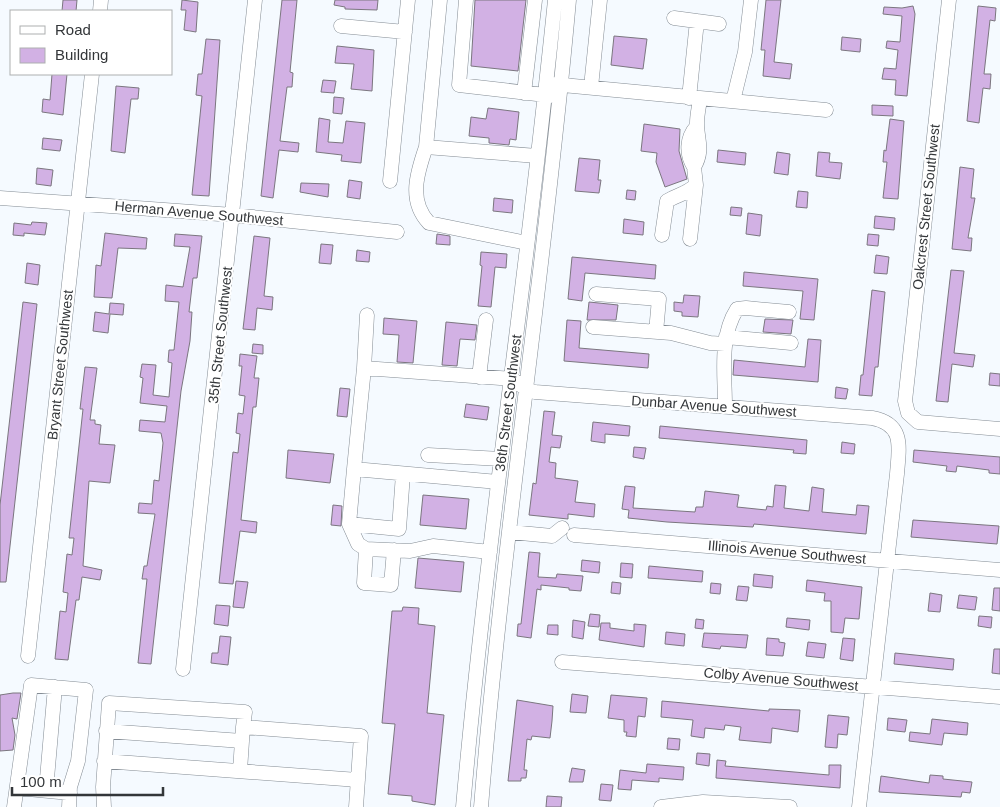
<svg xmlns="http://www.w3.org/2000/svg" width="1000" height="807" font-family="Helvetica,sans-serif">
<style>
.building{fill:#d2b1e4;stroke:#7b767f}
.lines{fill:none;stroke-linecap:round;stroke-linejoin:round}
.minor-casing{stroke:#848c94;stroke-width:15}
.minor{stroke:#fff;stroke-width:14}
.labels{text-anchor:middle;stroke-width:4;stroke-linejoin:round;paint-order:stroke}
.street-label{font-size:14px;fill:#333639;stroke:#fff}
</style>
<rect width="100%" height="100%" fill="#f5faff"/>
<path class="building" d="M63,0H77L76,11H62Z
M182,0L198,2L196,32L184,30L186,10H181Z
M282,0H297L290,72L293,73L292,87H287L280,141L299,143L298,152L279,150L273,198L261,196Z
M335,0H378L377,10L345,9V7L334,5Z
M475,0H526L518,71L471,66Z
M766,0H781L774,62L792,64L790,79L763,76L765,50H761Z
M913,6L915,14L907,96L895,95L896,80L882,79L884,68L896,69L898,50L886,48L887,41L900,42L902,16L883,14L884,7L902,8Z
M978,6L996,8L995,21L990,20L984,74H991L990,89L983,88L979,123L967,121Z
M614,36L647,39L643,69L611,65Z
M842,37L861,39L860,52L841,50Z
M206,39L220,40L209,196L192,195L202,96L196,95L198,74H202Z
M337,46L374,50L372,91L351,89L354,64L335,63Z
M52,74H67L63,115L42,112L43,99L50,100Z
M323,80L336,81L334,93L321,92Z
M116,86L139,88L138,99H131L125,153L111,151Z
M334,97L344,98L342,114L333,113Z
M872,105L893,106V116L872,115Z
M488,108L519,112L516,140L510,139L509,145L489,143V138L469,136L471,117L486,119Z
M319,118L330,120L328,142L343,143L346,121L365,123L361,163L341,161L342,155L316,152Z
M890,119L904,121L898,199L883,198L887,162H883L884,150L886,151Z
M644,124L680,129L679,151L687,179L665,187L656,162L657,153L641,151Z
M43,138L62,140L60,151L42,149Z
M718,150L746,153L745,165L717,162Z
M777,152L790,154L788,175L774,173Z
M818,152L830,153L829,162L842,163L840,179L816,176Z
M579,158L600,160L598,180H601L599,193L575,191Z
M960,167L974,169L971,198H975L968,238H972L971,251L952,249Z
M37,168L53,170L51,186L36,184Z
M349,180L362,182L360,199L347,197Z
M301,183L329,184L328,197L300,192Z
M627,190L636,191L635,200L626,199Z
M798,191L808,192L807,208L796,207Z
M494,198L513,200L512,213L493,211Z
M731,207L742,208L741,216L730,215Z
M748,213L762,215L760,236L746,234Z
M875,216L895,218L894,230L874,228Z
M624,219L644,222L643,235L623,233Z
M32,222L47,223L45,235L24,233V236L13,235L14,223L31,225Z
M105,233L147,238L146,249L118,248L112,298L94,297L96,265L101,266Z
M175,234L202,236L197,278H193L189,312H192L190,341L181,391L151,664L138,663L147,579H142L144,566H147L155,514L138,513L139,503L152,504L154,480L159,481L163,443L161,433L139,431L140,420L165,422L167,406L140,403L143,378L140,377L142,364L156,365L153,395L169,397L172,363L168,362L169,350H174L179,302L165,301L166,285L183,287L190,247L174,246Z
M437,234L450,236V245L436,244Z
M868,234L879,235L878,246L867,245Z
M254,236L270,238L264,296L273,297L272,310L257,308L255,330L243,329Z
M321,244L333,245L331,264L319,263Z
M357,250L370,252L369,262L356,261Z
M481,252L507,254L506,268L495,267L491,307L478,306L482,266L480,265Z
M876,255L889,257L887,274L874,273Z
M572,257L656,265L655,279L585,273L582,301L568,299Z
M27,263L40,265L38,285L25,283Z
M951,270L964,271L954,353L975,355L973,367L952,364L948,402L936,401Z
M744,272L818,279L814,320L800,319L803,291L743,286Z
M872,290L885,292L878,367H875L872,396L859,395L861,375H863Z
M684,295L700,296L698,317L682,316V312L674,311V302L683,303Z
M23,302L37,304L6,582H0V505Z
M589,302L618,305L616,320H587Z
M110,303L124,304L123,315L110,314L108,333L93,331L95,312L109,314Z
M384,318L417,321L413,363L397,362L399,335L383,334Z
M765,319L793,320L791,334L763,332Z
M567,320L581,321L579,348L649,354L648,368L564,361Z
M446,322L477,325L475,340L460,339L457,366L442,365Z
M808,339L821,340L818,382L733,375L734,360L805,367Z
M253,344L263,345V354L252,353Z
M240,354L257,356L254,378H259L256,407H253L241,520L257,522L256,533L240,531L233,584L219,583L233,452L238,453L240,434L236,433L238,413L243,414L245,396L239,395L242,366H239Z
M85,367L97,368L90,420H95V424L101,425L99,444L115,445L110,483L89,481L83,566L102,570L100,580L82,577L79,600H76L68,660L55,659L60,611L66,612L68,593L63,592L67,554L72,555L74,538H69L83,409H80Z
M990,373L1000,374V386L989,385Z
M836,387L848,389L846,399L835,398Z
M340,388L350,389L347,417L337,416Z
M466,404L489,407L487,420L464,417Z
M544,411L555,412L552,435L562,436L560,448L551,447L549,462L556,463L555,478L578,481L575,502L595,504L594,517L568,514V519L529,515L533,483L536,484Z
M593,422L630,426L629,436L605,434V443L591,441Z
M660,426L807,440L806,454L793,453L794,450L659,438Z
M842,442L855,444L854,454L841,453Z
M634,447L646,448L644,459L633,457Z
M288,450L334,454L330,483L286,478Z
M914,450L1000,457V474L989,473V470L957,466L956,472L946,471L947,466L913,462Z
M775,485L786,486L784,508L809,511L812,487L824,489L822,512L856,515L857,505L869,506L866,534L754,524L753,527L667,522L628,518L629,510L622,509L625,486L635,487L633,508L695,512L696,507H703L705,491L739,495L737,507L766,510L767,506L773,507Z
M423,495L469,499L466,529L420,525Z
M333,505L342,506L341,526L331,525Z
M913,520L999,526L997,544L911,537Z
M529,552L540,553L538,577L556,578L557,574L583,576L581,591L569,590V588L541,585V590L537,589L531,638L517,636L518,624H521Z
M418,558L464,562L461,592L415,588Z
M582,560L600,562L599,573L581,571Z
M621,563L633,564L632,578L620,577Z
M649,566L703,571L702,582L648,578Z
M754,574L773,576L772,588L753,586Z
M807,580L862,587L859,619L845,618L843,633L831,632V601H824L825,593L806,591Z
M236,581L248,582L244,608L233,607Z
M612,582L621,583L620,594L611,593Z
M711,583L721,584L720,594L710,593Z
M738,586L749,587L747,601L736,600Z
M994,588H1000V611L992,610Z
M930,593L942,595L940,612L928,611Z
M959,595L977,597L975,610L957,608Z
M216,605L230,606L228,626L214,624Z
M403,607L419,608L418,624L435,626L427,713L444,715L435,805L412,801V796L388,794L395,724L382,723L392,611H402Z
M590,614L600,615L599,627L588,626Z
M979,616L992,617L991,628L978,626Z
M787,618L810,620L809,630L786,627Z
M696,619L704,620L703,629L695,628Z
M573,620L585,622L583,639L572,637Z
M601,623H610V628L634,631V624L646,625L644,647L599,640Z
M548,625H558V635L547,634Z
M666,632L685,634L684,646L665,644Z
M704,633L748,635L746,648L721,646L720,649L702,647Z
M220,636L231,637L228,665L211,663L212,653H218Z
M767,638L779,639V642L785,643L783,656L766,655Z
M843,638L855,639L853,661L840,659Z
M808,642L826,644L824,658L806,656Z
M994,649H1000V674L992,673Z
M895,653L954,659L953,670L894,664Z
M13,693H21L17,719L12,718L15,735L13,750L0,751V695Z
M572,694L588,696L586,713L570,712Z
M611,695L647,698L645,717L638,716L636,737L626,736L627,732H624V720L608,718Z
M517,700L553,706L552,721L550,738L532,736L531,740L527,739L524,770H527L526,778H521V781H508Z
M662,701L769,711V709L800,710L798,732L772,728L771,743L739,740L741,727L725,725L724,730L705,728L704,738L691,736L693,720L661,717Z
M828,715L849,717L847,735L838,734L837,748L825,747Z
M888,718L907,720L905,732L887,730Z
M932,719L968,723L967,735L944,733L942,745L909,741L910,732L930,734Z
M668,738L680,739L679,750L667,749Z
M697,753L710,754L709,766L696,764Z
M717,760L726,761L725,766L829,775V765H841L840,788L716,778Z
M647,764L684,767L683,780L659,778V782L632,780L631,790L618,789L620,770L646,773Z
M572,768L585,770L583,782H569Z
M930,775L943,776V779L972,782L970,793L962,792L961,797L879,792L881,776L929,783Z
M601,784L613,785L611,801L599,800Z
M547,796L562,797L561,807H546Z"/>
<g class="lines">
<defs>
<path id="minor" d="M440,0L426,147L537,156
M466,0L459,85L554,96
M949,0L905,401L908,413L918,422L1000,429
M100,11L101,0
M674,18L719,24
M341,26L405,32
M552,84L826,110
M591,87L600,0
M524,93L535,0
M689,98L697,21
M733,101L745,52L751,0
M697,126C686,138 686,154 694,167C704,150 697,140 697,123C697,115 699,107 700,99
M426,147C417,173 408,201 429,223L527,243
M390,181L408,0
M0,198L233,215L397,232
M662,235L667,201C678,194 685,195 696,185
M690,239L696,185L694,167
M596,294L659,299L656,332
M367,315L364,368L512,379L526,389L535,392L872,418C905,424 899,448 897,474L859,807
M593,327L671,333L710,343L725,344
M726,337L791,343
M479,377L486,320
M725,406C725,374 719,337 737,309L746,308L789,312
M428,455L501,459
M354,469L364,368
M403,474L399,529L349,524L354,469L498,482
M349,524L358,544L366,549
M510,532L552,536L562,528
M574,535L1000,570
M394,550L391,585L364,583L366,549L410,551L433,546L490,552
M28,656L92,74
M562,662L1000,697
M183,669L255,0
M106,731L242,741L240,771
M242,741L243,727L361,736L356,807
M104,761L358,780
M17,788L70,793
M46,790L55,687
M14,807L31,685L86,690L78,761L70,787L69,807
M104,807L103,787L109,703L245,712L243,727
M463,807C487,537 528,269 555,0
M481,807C503,537 545,270 569,0
M661,807L703,802L790,807"/>
</defs>
<use href="#minor" class="minor-casing"/>
<use href="#minor" class="minor"/>
</g>
<g class="labels">
<g class="street-label">
<text transform="translate(926 207) rotate(-84)" y="5">Oakcrest Street Southwest</text>
<text transform="translate(199 213) rotate(5)" y="5">Herman Avenue Southwest</text>
<text transform="translate(220 335) rotate(-84)" y="5">35th Street Southwest</text>
<text transform="translate(60 365) rotate(-84)" y="5">Bryant Street Southwest</text>
<text transform="translate(508 403) rotate(-83)" y="5">36th Street Southwest</text>
<text transform="translate(714 406) rotate(4)" y="5">Dunbar Avenue Southwest</text>
<text transform="translate(787 552) rotate(5)" y="5">Illinois Avenue Southwest</text>
<text transform="translate(781 679) rotate(5)" y="5">Colby Avenue Southwest</text>
</g>
</g>
<rect x="10" y="10" width="162" height="65" fill="#ffffff" stroke="#adafb0"/>
<rect x="20" y="26" width="25" height="8" fill="#ffffff" stroke="#adafb0"/>
<text x="55" y="35" font-size="15" fill="#333639">Road</text>
<rect x="20" y="48" width="25" height="15" fill="#d2b1e4" stroke="#adafb0"/>
<text x="55" y="60" font-size="15" fill="#333639">Building</text>
<path d="M12 787v8h151v-8" fill="none" stroke="#333639" stroke-width="2.5"/>
<text x="20" y="787" font-size="15" fill="#333639" stroke="#ffffff" stroke-width="4" paint-order="stroke">100 m</text>
</svg>
